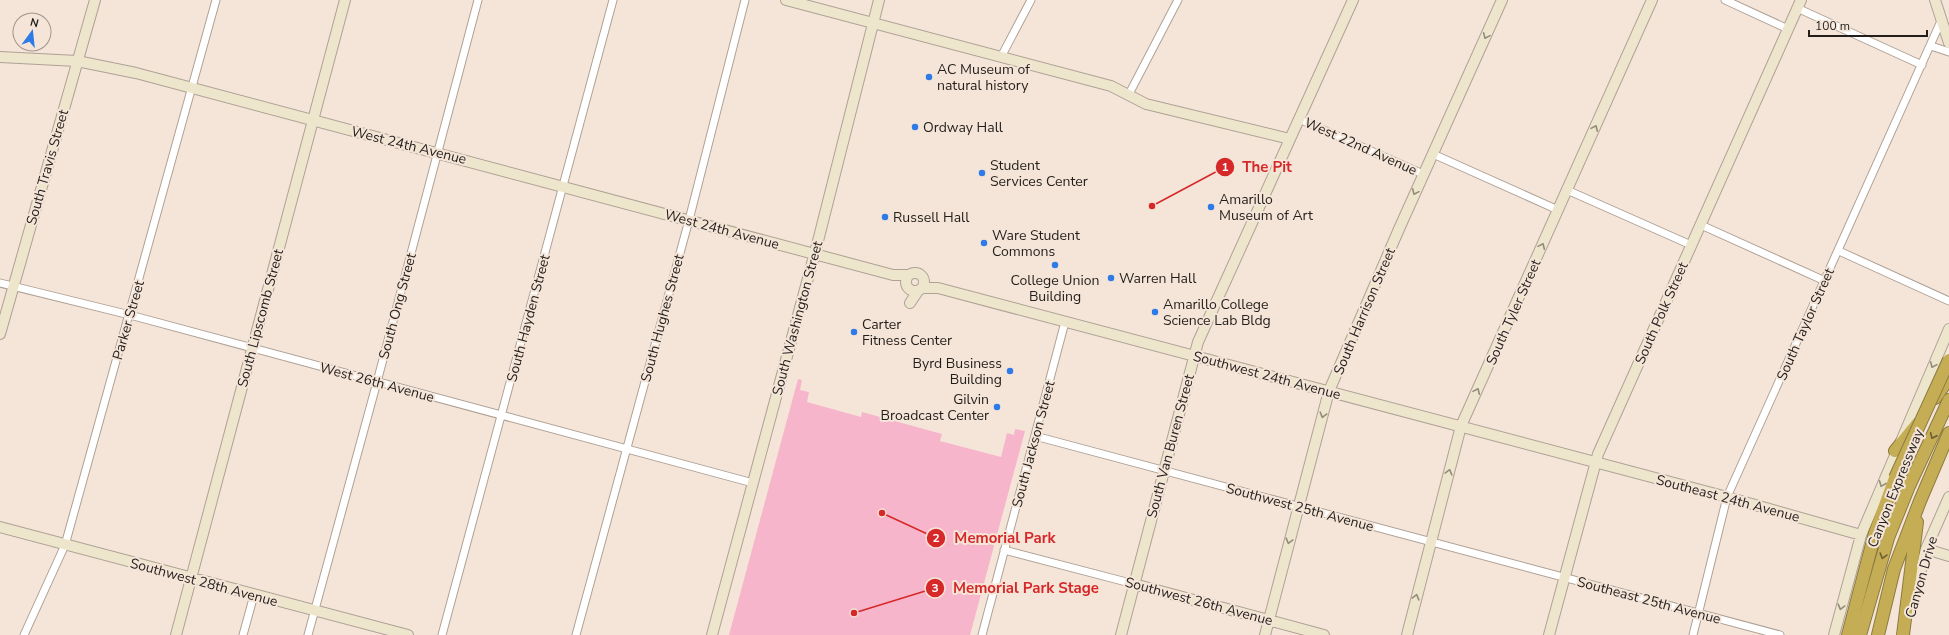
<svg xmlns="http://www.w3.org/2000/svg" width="1949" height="635" font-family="'Nunito Sans',sans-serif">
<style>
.green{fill:#f6b5cb}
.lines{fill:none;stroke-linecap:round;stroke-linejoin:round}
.street-casing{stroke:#afa196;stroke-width:9}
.secondary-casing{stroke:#afa196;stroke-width:12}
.highway-casing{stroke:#8c7b40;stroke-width:14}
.street{stroke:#fff;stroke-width:7}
.secondary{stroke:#eee6cc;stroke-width:10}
.highway{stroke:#c5ad55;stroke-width:12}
.highway-bridge-casing{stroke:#8c7b40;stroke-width:14;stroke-linecap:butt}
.highway-bridge{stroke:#c5ad55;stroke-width:12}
.oneway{stroke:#938c7c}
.oneway2{stroke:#6c5e35}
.poi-dot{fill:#2e7be7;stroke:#f4e5d8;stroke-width:1.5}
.labels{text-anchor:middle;stroke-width:4;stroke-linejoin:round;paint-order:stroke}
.poi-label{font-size:14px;fill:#231e1a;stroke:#f4e5d8;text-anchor:start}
.street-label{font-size:14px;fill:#231e1a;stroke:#f4e5d8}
.leader{fill:none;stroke:#d62828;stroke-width:1.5}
.callout-dot{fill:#d62828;stroke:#f4e5d8;stroke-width:1.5}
.mark-label{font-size:12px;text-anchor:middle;font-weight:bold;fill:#fff}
.callout-label{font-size:15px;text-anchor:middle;font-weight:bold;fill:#d62828;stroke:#f4e5d8;stroke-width:4;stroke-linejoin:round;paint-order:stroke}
</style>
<rect width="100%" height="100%" fill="#f4e5d8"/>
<path class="green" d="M798,379L802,380L800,390L809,392L807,402L861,417L862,412L942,434L940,441L1001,457L1007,433L1014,435L1015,429L1025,431L970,635H729Z"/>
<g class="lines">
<defs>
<path id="street" d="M1725,0L1788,29
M1797,8L1922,65
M1931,46L1949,52
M1001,57L1031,0
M1129,94L1178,0
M1299,119L1423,174
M1433,154L1558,210
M1567,190L1691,245
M1701,225L1825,281
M1839,251L1949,301
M0,283L130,315L753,483
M1035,436L1780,635
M1004,550L1134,584
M24,635L65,545L216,0
M243,635L254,595
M308,635L377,382L478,0
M442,635L613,0
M576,635L689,220L745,0
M982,635L1065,322
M1693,635L1727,497L1941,21"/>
<path id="secondary" d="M786,0L1111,86L1146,104L1290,139
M1935,0L1949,43
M0,57L77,61L136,73L893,275H909
M906 282a9 9 0 1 1 18 0a9 9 0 1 1-18 0Z
M922,288H938L1727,497L1861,535
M910,303L918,291
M0,334L95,0
M0,527L408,635
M1926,549L1949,556
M1134,584L1324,635
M1911,611L1926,549L1949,497
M176,635L345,0
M712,635L818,241L879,0
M1121,635L1198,342L1353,0
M1265,635L1329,391L1399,229L1502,0
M1407,635L1461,426L1652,0
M1549,635L1598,454L1801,0
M1834,635L1861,535L1949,329"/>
<path id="highway" d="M1935,398L1949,378
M1895,451L1918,423
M1848,635L1875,533L1895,478
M1860,635L1888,538L1909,486L1949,400
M1878,635L1894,569L1920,501L1949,433
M1903,635L1917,522"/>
</defs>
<use href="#street" class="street-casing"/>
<use href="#secondary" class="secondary-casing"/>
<use href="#highway" class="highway-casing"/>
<use href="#street" class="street"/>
<use href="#secondary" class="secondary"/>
<use href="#highway" class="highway"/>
<defs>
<path id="highway-bridge" d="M1895,478L1949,360"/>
</defs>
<use href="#highway-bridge" class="highway-bridge-casing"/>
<use href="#highway-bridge" class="highway-bridge"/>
</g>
<defs><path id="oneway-chevron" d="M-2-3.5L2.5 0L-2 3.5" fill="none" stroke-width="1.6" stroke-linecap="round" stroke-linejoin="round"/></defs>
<g class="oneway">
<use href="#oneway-chevron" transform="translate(1486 36) rotate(114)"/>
<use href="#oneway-chevron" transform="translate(1595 128) rotate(-66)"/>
<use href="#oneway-chevron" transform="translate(1415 192) rotate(114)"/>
<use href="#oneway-chevron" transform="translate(1542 246) rotate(-66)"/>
<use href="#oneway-chevron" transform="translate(1933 365) rotate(114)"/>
<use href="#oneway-chevron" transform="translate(1477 391) rotate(-66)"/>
<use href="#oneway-chevron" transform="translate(1323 415) rotate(105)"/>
<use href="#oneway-chevron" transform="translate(1449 472) rotate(-75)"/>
<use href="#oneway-chevron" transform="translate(1882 484) rotate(112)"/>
<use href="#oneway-chevron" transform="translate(1289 541) rotate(105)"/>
<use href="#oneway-chevron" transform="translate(1416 597) rotate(-75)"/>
<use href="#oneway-chevron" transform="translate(1841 607) rotate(105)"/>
</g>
<g class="oneway2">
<use href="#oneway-chevron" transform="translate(1933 436) rotate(115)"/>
<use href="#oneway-chevron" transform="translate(1883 556) rotate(106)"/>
</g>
<g class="poi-dot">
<circle cx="929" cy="77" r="4"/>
<circle cx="915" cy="127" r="4"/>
<circle cx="982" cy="173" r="4"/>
<circle cx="1211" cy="207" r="4"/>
<circle cx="885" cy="217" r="4"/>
<circle cx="984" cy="243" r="4"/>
<circle cx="1055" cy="265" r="4"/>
<circle cx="1111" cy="278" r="4"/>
<circle cx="1155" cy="312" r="4"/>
<circle cx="854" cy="332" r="4"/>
<circle cx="1010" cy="371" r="4"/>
<circle cx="997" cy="407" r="4"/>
</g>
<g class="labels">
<g class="poi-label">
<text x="937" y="74">AC Museum of<tspan x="937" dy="16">natural history</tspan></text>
<text x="923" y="132">Ordway Hall</text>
<text x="990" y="170">Student<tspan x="990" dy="16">Services Center</tspan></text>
<text x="1219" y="204">Amarillo<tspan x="1219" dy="16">Museum of Art</tspan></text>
<text x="893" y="222">Russell Hall</text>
<text x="992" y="240">Ware Student<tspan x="992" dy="16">Commons</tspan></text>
<text x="1119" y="283">Warren Hall</text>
<text x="1055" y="285" text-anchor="middle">College Union<tspan x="1055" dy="16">Building</tspan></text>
<text x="1163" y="309">Amarillo College<tspan x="1163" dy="16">Science Lab Bldg</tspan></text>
<text x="862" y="329">Carter<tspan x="862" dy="16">Fitness Center</tspan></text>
<text x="1002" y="368" text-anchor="end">Byrd Business<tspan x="1002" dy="16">Building</tspan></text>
<text x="989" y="404" text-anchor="end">Gilvin<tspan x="989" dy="16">Broadcast Center</tspan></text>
</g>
<g class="street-label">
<text transform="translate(409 145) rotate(14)" y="5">West 24th Avenue</text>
<text transform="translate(1361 146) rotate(24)" y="5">West 22nd Avenue</text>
<text transform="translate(47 167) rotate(-74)" y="5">South Travis Street</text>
<text transform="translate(722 229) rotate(15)" y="5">West 24th Avenue</text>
<text transform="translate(397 306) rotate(-75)" y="5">South Ong Street</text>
<text transform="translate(1364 311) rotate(-67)" y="5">South Harrison Street</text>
<text transform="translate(1513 312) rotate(-66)" y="5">South Tyler Street</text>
<text transform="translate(1661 313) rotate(-66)" y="5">South Polk Street</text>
<text transform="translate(260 318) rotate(-75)" y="5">South Lipscomb Street</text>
<text transform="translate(528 318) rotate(-75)" y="5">South Hayden Street</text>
<text transform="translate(662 318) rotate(-75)" y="5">South Hughes Street</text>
<text transform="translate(797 318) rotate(-75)" y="5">South Washington Street</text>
<text transform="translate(128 320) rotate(-74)" y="5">Parker Street</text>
<text transform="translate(1805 324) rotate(-66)" y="5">South Taylor Street</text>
<text transform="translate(1267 375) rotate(15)" y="5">Southwest 24th Avenue</text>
<text transform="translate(377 382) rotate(15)" y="5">West 26th Avenue</text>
<text transform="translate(1033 444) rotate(-75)" y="5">South Jackson Street</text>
<text transform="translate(1170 446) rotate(-75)" y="5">South Van Buren Street</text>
<text transform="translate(1895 488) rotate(-68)" y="5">Canyon Expressway</text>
<text transform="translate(1728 498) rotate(15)" y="5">Southeast 24th Avenue</text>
<text transform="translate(1300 507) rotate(15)" y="5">Southwest 25th Avenue</text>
<text transform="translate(1921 577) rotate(-74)" y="5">Canyon Drive</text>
<text transform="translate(204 582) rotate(15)" y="5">Southwest 28th Avenue</text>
<text transform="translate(1649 600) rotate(15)" y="5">Southeast 25th Avenue</text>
<text transform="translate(1199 601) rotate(15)" y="5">Southwest 26th Avenue</text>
</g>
</g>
<path class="leader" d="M1152 206L1225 167M882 513L936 538M854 613L935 588"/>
<g class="callout-dot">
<circle cx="1152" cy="206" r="4"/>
<circle cx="882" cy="513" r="4"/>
<circle cx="854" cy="613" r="4"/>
<circle cx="1225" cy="167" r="10"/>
<circle cx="936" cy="538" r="10"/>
<circle cx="935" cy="588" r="10"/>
</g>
<g class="mark-label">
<text x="1225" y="171">1</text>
<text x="936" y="542">2</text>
<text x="935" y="592">3</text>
</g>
<g class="callout-label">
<text x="1267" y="172">The Pit</text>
<text x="1005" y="543">Memorial Park</text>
<text x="1026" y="593">Memorial Park Stage</text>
</g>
<g transform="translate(32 32) rotate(15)"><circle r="19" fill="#f4e5d8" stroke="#a0958c"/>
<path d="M0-3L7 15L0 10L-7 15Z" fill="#2e7be7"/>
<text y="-6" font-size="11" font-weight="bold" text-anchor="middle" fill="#231e1a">N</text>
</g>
<path d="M1809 30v6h118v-6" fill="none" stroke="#231e1a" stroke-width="2"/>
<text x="1815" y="30" font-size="12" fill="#231e1a" stroke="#f4e5d8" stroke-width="3" paint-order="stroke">100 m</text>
</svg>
